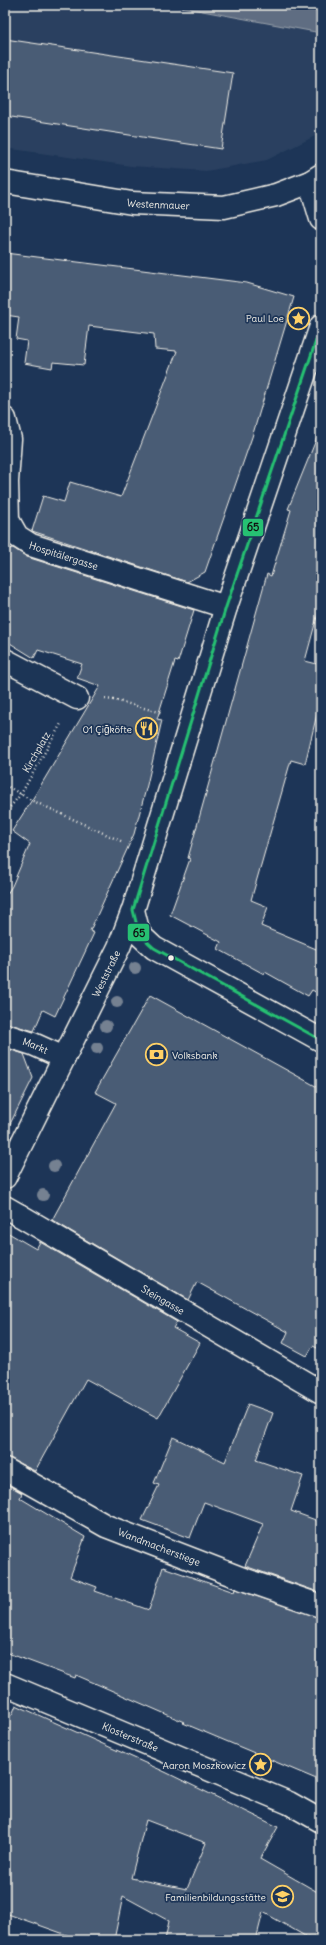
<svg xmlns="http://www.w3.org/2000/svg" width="326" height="1945" font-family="Delius,sans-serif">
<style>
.built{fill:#2a4060}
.water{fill:#5e6d82;stroke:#9aa2ab}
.building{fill:#485b74;stroke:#f4f1e8;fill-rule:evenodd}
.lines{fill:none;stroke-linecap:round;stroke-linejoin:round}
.pedestrian-casing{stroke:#f4f1e8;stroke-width:25}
.minor-casing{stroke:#f4f1e8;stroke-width:25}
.tertiary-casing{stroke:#f4f1e8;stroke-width:25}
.path{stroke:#f4f1e8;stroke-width:2.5;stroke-dasharray:1 3;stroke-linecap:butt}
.pedestrian{stroke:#1d3557;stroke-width:22}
.minor{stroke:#1d3557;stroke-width:22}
.tertiary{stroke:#1d3557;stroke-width:22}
.bus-1-casing{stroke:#1d3557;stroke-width:6}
.bus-1{stroke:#26c172;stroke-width:3}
.tree{fill:#748191}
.bus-dot{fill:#f4f1e8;stroke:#1d3557;stroke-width:1.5}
.labels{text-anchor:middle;stroke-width:3.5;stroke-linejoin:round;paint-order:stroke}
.street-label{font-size:10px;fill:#f4f1e8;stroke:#1d3557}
.poi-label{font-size:10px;fill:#f4f1e8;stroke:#1d3557;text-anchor:end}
.line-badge{stroke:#1d3557;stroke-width:1.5}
.pale-badge-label{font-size:11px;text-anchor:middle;font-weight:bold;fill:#111}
</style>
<rect width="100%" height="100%" fill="#1d3557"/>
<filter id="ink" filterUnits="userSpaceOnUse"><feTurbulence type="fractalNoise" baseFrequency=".025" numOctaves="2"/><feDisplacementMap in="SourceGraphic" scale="8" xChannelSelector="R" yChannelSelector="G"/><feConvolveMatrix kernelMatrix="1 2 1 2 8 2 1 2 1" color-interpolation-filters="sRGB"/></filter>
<g filter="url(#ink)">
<path class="built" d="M5,5H170L321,33V133L267,160L206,171L131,166L5,148Z"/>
<path class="water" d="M170,5H321V33Z"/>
<path class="building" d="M5,39L233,73L221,149L5,116Z
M5,253L247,283L294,297L252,437L205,572L187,582L32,531L43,496L64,502L70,482L121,497L177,351L155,349L154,334L89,326L84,365L53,362L52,368L24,363L27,341L16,339L19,317L5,315Z
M320,430L321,602L305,661L321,665V715L317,714L305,764L291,760L251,900L268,907L261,926L321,951V995L312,990L308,996L265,972L264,974L218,949L221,942L170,915L190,859L188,858L267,574L271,576L291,510L288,509Z
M13,548L27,557L194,610L178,662L175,661L157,719L162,720L147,785L134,834L90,931L94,933L55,1016L43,1010L34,1031L5,1023V897L12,886L30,844L12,831L35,795L100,686L77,678L82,664L38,650L34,658L5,640V550Z
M150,995L321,1089V1350L313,1346L307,1356L283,1343L288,1332L197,1282L188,1300L52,1220L116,1103L95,1092Z
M5,1048L24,1054L33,1078L5,1134Z
M5,1231L36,1249L40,1242L177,1322L173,1328L200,1343L158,1418L86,1379L35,1471L5,1457Z
M248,1404L273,1413L256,1460L303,1476L291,1511L321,1522V1593L245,1566L263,1524L204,1502L190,1538L142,1520L159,1485L154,1483L173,1437L225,1462Z
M5,1483L22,1493L20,1498L85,1537L70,1577L97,1587L95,1591L149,1610L163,1567L234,1592L235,1589L321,1618V1781L183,1723L184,1722L76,1675L75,1678L5,1652Z
M16,1705L163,1771L278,1827L260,1859L321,1894V1940H312L263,1912L256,1940H165L169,1921L123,1896L114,1940H81L5,1913V1713L12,1715ZM146,1820L206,1843L187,1889L131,1878Z"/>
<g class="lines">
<defs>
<g id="pedestrian">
<path id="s1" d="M5,1035L33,1044L64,1058"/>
<path id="s2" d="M5,1177L119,947L133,910"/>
<path d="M5,1207L19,1215"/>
</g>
<g id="minor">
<path id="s3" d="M5,419L10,439L7,482L8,520L17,536L31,545L226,607"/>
<path d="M5,660L77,698"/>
<path id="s4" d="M19,1215L321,1392"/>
<path id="s5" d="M5,1469L106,1526L243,1579L321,1606"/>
<path id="s6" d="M5,1684L289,1803L321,1821"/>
</g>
<g id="tertiary">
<path id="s7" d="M5,182L132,203L224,207L276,195L310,182L321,175"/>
<path d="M310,182L321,219"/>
<path d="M321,326L226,607L133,910L139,934L154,948L321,1040"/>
</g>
</defs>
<use href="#pedestrian" class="pedestrian-casing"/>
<use href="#minor" class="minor-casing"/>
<use href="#tertiary" class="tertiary-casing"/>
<path class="path" d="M105,699L114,700L163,713
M5,785L31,800L123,842
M5,813L21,794L62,722"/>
<use href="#pedestrian" class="pedestrian"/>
<use href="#minor" class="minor"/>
<use href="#tertiary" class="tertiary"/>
<defs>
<path id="bus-1" d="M321,326L226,607L133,910L139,934L154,948L321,1040"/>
</defs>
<use href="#bus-1" class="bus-1-casing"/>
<use href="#bus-1" class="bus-1"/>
</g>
<g class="tree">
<circle cx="135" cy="968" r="6"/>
<circle cx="117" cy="1002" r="6"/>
<circle cx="106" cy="1026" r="6"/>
<circle cx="97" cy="1048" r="6"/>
<circle cx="54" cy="1166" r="6"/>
<circle cx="43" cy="1195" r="6"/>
</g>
</g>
<defs>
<symbol id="sight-ring" viewBox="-11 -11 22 22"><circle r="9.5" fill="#1d3557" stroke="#ffd166" stroke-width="1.5"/><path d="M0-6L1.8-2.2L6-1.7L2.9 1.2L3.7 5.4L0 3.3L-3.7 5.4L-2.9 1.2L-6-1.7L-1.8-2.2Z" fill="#ffd166"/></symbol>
<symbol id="restaurant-ring" viewBox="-11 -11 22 22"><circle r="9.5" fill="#1d3557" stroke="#ffd166" stroke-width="1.5"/><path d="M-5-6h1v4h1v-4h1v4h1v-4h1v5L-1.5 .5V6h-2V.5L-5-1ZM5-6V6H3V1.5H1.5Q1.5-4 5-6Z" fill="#ffd166"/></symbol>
<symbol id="bank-ring" viewBox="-11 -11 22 22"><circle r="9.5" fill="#1d3557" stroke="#ffd166" stroke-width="1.5"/><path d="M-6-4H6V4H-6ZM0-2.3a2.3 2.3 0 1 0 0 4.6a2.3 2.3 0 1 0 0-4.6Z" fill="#ffd166"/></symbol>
<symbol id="school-ring" viewBox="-11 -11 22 22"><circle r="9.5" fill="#1d3557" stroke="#ffd166" stroke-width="1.5"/><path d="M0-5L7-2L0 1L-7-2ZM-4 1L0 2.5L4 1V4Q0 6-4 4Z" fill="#ffd166"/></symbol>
</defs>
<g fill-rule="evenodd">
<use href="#sight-ring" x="286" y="306" width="25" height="25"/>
<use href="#restaurant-ring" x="134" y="716" width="25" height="25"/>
<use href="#bank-ring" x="144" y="1042" width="25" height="25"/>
<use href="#sight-ring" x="248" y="1752" width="25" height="25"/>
<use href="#school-ring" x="270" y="1884" width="25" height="25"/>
</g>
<circle class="bus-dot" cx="171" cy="958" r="3.5"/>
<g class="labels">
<g class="street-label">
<text dy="4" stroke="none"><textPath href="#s7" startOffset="155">Westenmauer</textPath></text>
<text dy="4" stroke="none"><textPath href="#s3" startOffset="171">Hospitälergasse</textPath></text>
<text transform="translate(36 752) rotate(-60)" y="4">Kirchplatz</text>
<text dy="4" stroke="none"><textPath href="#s2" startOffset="227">Weststraße</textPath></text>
<text dy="4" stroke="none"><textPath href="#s1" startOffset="32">Markt</textPath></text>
<text dy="4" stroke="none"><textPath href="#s4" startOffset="167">Steingasse</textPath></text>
<text dy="4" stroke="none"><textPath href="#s5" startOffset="173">Wandmacherstiege</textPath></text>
<text dy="4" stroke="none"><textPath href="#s6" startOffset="136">Klosterstraße</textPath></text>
</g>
<g class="poi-label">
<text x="284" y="322">Paul Loe</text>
<text x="132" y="733">01 Çiğköfte</text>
<text x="172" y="1059" text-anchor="start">Volksbank</text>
<text x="246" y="1769">Aaron Moszkowicz</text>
<text x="266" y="1901">Familienbildungsstätte</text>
</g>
</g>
<g class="line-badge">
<rect x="242" y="518" width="22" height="19" rx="4" fill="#26c172"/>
<rect x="127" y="923" width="23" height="19" rx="4" fill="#26c172"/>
</g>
<g class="pale-badge-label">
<text x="253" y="531">65</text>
<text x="139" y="937">65</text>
</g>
<rect width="326" height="1945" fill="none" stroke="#1d3557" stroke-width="20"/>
<rect x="10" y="10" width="306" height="1925" fill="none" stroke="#f4f1e8" stroke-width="1.5" filter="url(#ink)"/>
</svg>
